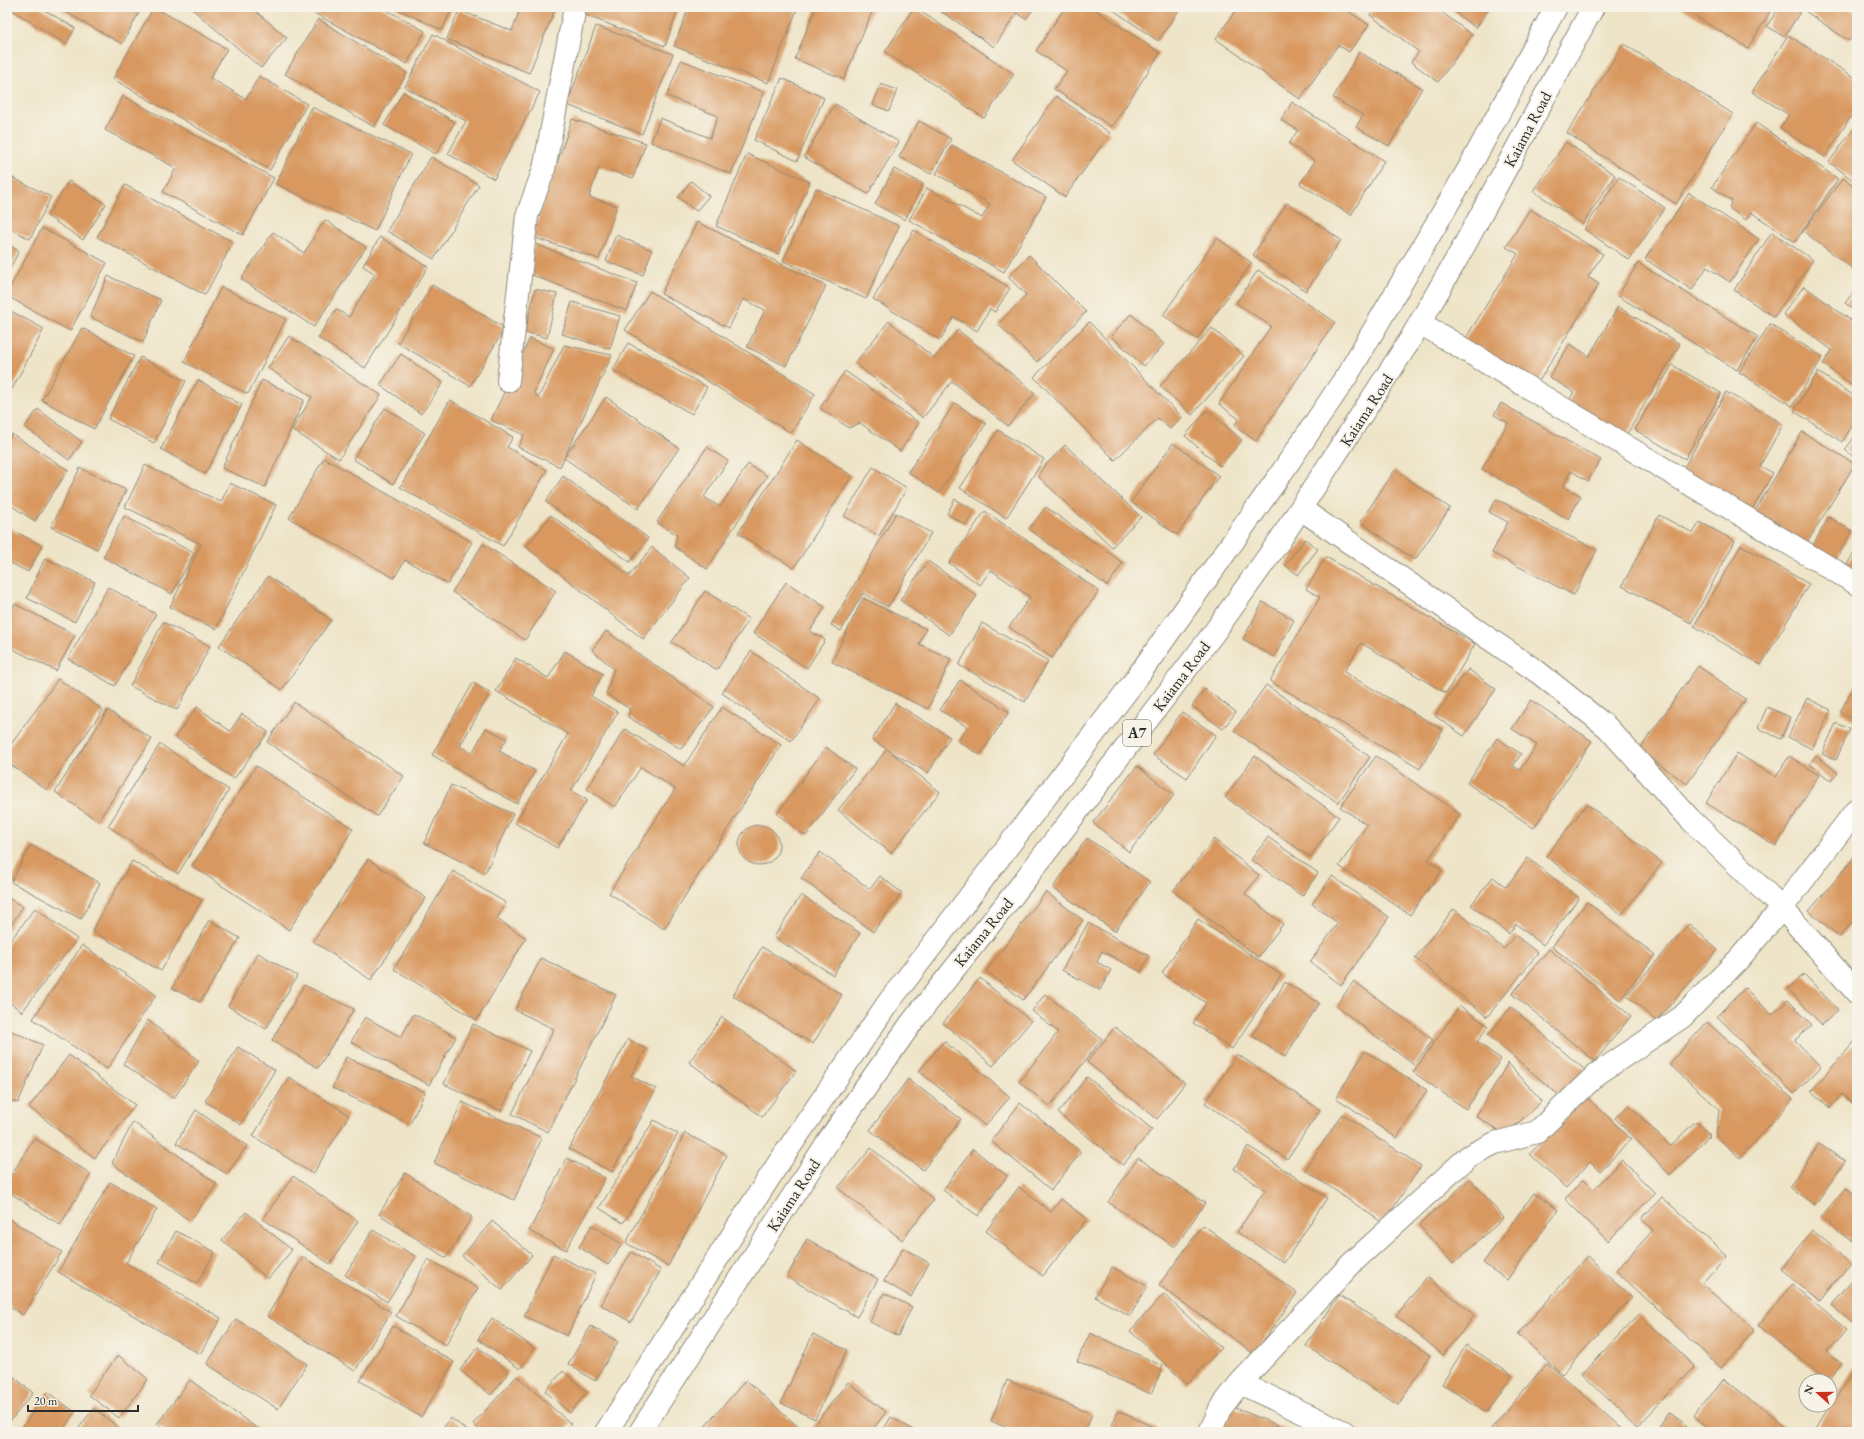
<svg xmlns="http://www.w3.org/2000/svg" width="1864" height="1439" font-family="'EB Garamond',serif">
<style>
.building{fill:#d8985f}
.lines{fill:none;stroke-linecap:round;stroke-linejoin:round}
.minor-casing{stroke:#8c8879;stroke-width:24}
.trunk-casing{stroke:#8c8879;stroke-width:24}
.minor{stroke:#fff;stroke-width:22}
.trunk{stroke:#fff;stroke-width:22}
.labels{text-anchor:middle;stroke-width:4;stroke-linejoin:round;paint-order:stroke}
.shield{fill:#f7f3e8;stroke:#686764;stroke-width:1}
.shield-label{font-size:15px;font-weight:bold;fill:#2b2b2b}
.street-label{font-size:16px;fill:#2b2b2b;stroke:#f7f3e8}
</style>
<rect width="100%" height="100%" fill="#f7f3e8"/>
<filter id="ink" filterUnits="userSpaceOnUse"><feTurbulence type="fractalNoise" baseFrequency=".025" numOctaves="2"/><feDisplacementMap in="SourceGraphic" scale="8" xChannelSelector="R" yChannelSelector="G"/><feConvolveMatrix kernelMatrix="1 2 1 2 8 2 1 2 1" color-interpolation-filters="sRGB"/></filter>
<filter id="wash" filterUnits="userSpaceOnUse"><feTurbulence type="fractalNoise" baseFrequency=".012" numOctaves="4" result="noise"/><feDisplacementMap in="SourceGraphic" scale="16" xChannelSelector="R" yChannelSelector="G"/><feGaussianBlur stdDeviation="0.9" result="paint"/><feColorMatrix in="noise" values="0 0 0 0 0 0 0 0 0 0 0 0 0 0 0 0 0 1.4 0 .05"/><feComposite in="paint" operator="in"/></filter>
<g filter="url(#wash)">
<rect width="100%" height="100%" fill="#eee4c7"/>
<g id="blocks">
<path class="building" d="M7,7H39L75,28L66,44Z
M57,7H142L122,44Z
M154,7L227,49L210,78L246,99L259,76L307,104L270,170L113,79Z
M193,7H251L287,38L261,68L191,8Z
M303,7H381L425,31L407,64Z
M393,7H453L442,30Z
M505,7H556L529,73L447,39L459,10L512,31L519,12Z
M583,7H679L665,46L580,13Z
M689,7H798L768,83L674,46Z
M816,7H874L844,79L795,59Z
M914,7L1014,74L984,118L885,52Z
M935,7H1035L1026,19L1017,13L994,47Z
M1065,7H1091L1160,53L1112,127L1054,89L1067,71L1036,51Z
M1109,7H1181L1158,41Z
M1238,7H1346L1345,9L1369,25L1349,52L1338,45L1300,99L1216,39Z
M1375,7H1435L1472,35L1438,82L1411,62L1419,52L1370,15Z
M1448,7H1490L1476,28Z
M1680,7H1773L1748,48Z
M1779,7H1847L1857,13V29L1849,41L1802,9L1784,37L1767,26Z
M318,19L407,73L374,127L285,74Z
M596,26L673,54L642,134L567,105Z
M433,34L540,92L494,179L448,154L466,121L405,87Z
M1788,35L1857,79V107L1825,157L1780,128L1789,115L1752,92Z
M1624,44L1733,114L1676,204L1567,133Z
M1359,52L1422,88L1389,146L1356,127L1363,115L1333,98Z
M681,60L764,92L731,174L651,142L660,118L710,138L718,116L667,96Z
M782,78L824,98L797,161L754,140Z
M881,84L897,90L889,111L873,105Z
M403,92L455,122L436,154L384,125Z
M123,96L274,178L243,235L163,192L176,168L105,130Z
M1056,96L1110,133L1065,197L1012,160Z
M1292,102L1384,161L1351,215L1300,184L1315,161L1289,144L1298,130L1281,120Z
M835,104L899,142L868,194L804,157Z
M312,107L411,154L375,231L276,184Z
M572,119L646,143L633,178L599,167L589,197L617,206L599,259L532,237Z
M919,121L951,139L931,174L899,157Z
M1756,123L1838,179L1795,242L1751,212L1746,220L1729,208L1732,201L1712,187Z
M1857,124V183L1829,162Z
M1566,142L1615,175L1583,224L1533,191Z
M952,145L1046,197L1004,272L909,220L927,188L982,218L990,204L936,174Z
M747,154L810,182L779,254L716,226Z
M431,157L479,185L434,259L387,231Z
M894,169L923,184L905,220L875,204Z
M7,175L51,197L30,239L7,227Z
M1619,177L1665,208L1629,260L1584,229Z
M1843,178L1857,188V272L1803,231Z
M69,181L106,204L83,240L47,216Z
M691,181L709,196L696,211L678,197Z
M125,185L233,242L205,295L97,237Z
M816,188L899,226L866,299L783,261Z
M1689,193L1759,239L1730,282L1707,267L1692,290L1645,259Z
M1287,203L1341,240L1306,291L1253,255Z
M1530,209L1603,254L1588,277L1599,284L1536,386L1464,341L1518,254L1506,247Z
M325,220L366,247L314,327L241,279L273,232L304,253Z
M697,222L826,286L786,366L747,347L765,310L743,299L729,328L661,294Z
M42,228L107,263L70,331L7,296V293Z
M914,230L1010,288L995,312L990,309L977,331L954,317L940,340L873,299Z
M1772,232L1813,260L1774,317L1734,290Z
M616,235L652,250L643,275L606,261Z
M380,237L428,267L365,368L318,338L336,309L349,317L375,274L363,266Z
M1217,238L1252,263L1197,339L1163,315Z
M7,244L19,251L7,274Z
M535,244L637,283L627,311L524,272Z
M1029,255L1086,312L1037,362L998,324L1026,295L1008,277Z
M1638,263L1758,337L1737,370L1618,296Z
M1258,270L1335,322L1256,441L1234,426L1239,419L1219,404L1271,326L1236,303Z
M108,276L161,300L143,342L90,317Z
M432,285L505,328L470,386L398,343Z
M1804,286L1857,325V388L1823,364L1832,350L1783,314Z
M221,287L286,319L248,394L184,362Z
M1857,287V312L1845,303Z
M535,289L557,294L547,338L525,332Z
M650,291L815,394L791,433L625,330Z
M572,302L620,316L610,349L562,334Z
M1618,307L1680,344L1624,439L1566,405L1574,392L1549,377L1570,344L1589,356Z
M7,309L44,329L12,389L7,386Z
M1131,314L1164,344L1144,366L1111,336Z
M889,321L934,358L958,330L1035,393L1008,426L952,381L923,418L855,363Z
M1089,322L1182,417L1170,429L1158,418L1115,460L1034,377Z
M1770,324L1823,357L1792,406L1739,372Z
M82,328L134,356L94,429L42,400Z
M1212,328L1244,356L1192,415L1160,386Z
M289,336L381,395L339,459L292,430L312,397L268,368Z
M530,338L554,349L534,392L538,398L564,345L612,355L560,467L518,447L524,435L491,420Z
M628,343L707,387L692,414L613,370Z
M401,354L443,383L421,414L380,385Z
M140,357L186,381L154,443L108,419Z
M1672,365L1721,393L1685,459L1635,430Z
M845,371L919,423L900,451L860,423L849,428L820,408Z
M1818,372L1857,398V418L1842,442L1794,411Z
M198,380L242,405L205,474L161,449Z
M262,380L304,400L265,487L222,468Z
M1726,392L1783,424L1760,466L1773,473L1752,510L1682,471Z
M606,397L679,448L638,509L564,458Z
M450,400L513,437L507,447L547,470L503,546L400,487Z
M955,403L986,424L939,493L908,472Z
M1501,403L1601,460L1588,481L1571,471L1563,486L1581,496L1568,519L1482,469L1508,423L1494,415Z
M385,408L425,433L393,484L353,459Z
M38,409L82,442L69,460L25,427Z
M1207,410L1242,440L1220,466L1185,436Z
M998,430L1044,459L1006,518L960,488Z
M1802,432L1855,464L1805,546L1753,514Z
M1857,433V459L1845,450Z
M12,434L68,470L35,521L7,503V443Z
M797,440L852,476L794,568L738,533Z
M1173,443L1219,476L1177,535L1131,502Z
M1065,445L1141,517L1112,547L1039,477L1041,470Z
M707,447L728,461L704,497L720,507L748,464L767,476L707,569L675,547L677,535L657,522Z
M324,458L472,542L448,584L405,560L394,578L289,518Z
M145,465L221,502L230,483L276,505L216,629L170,607L201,544L125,507Z
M873,467L907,488L879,536L844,516Z
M80,468L126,490L97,549L51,527Z
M1395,470L1450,508L1415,560L1360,522Z
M563,476L648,538L630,562L546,502Z
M955,499L974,510L966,525L947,514Z
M1496,499L1597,550L1574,595L1492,553L1508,522L1489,512Z
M1046,507L1123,563L1107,586L1029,529Z
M985,511L1099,591L1052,658L1009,627L1030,597L991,570L980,585L949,563Z
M896,513L931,533L888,607L863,593L841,631L831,625Z
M551,515L629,576L652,547L690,578L643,639L526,547Z
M1659,515L1693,533L1700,522L1735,541L1691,623L1622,586Z
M124,516L194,553L172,594L103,557Z
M1829,517L1852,531L1832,566L1809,552Z
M7,527L42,546L28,572L7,561Z
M1305,539L1318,549L1298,575L1285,565Z
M483,544L556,591L525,640L452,592Z
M1741,545L1809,584L1761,665L1694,626Z
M1857,548V573L1846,566Z
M1326,557L1475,644L1446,693L1361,643L1344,672L1443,730L1420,769L1270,681L1320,597L1306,589Z
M45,558L95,582L75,622L27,598Z
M928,561L977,596L949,635L900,600Z
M268,576L331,620L282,690L219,646Z
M786,582L825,607L810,631L825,640L807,668L753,633Z
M108,587L156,614L115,686L68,659Z
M705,591L749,619L717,670L672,642Z
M863,598L926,629L919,644L951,659L928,709L832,662Z
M1263,602L1294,620L1274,657L1243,639Z
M15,604L75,635L56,671L7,646V619Z
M163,622L210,646L177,710L130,686Z
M982,623L1048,661L1025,702L959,665Z
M606,631L714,707L681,749L628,717L630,709L606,694L614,669L592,650Z
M565,651L603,674L591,696L618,712L571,791L587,800L557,848L515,823L568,734L496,691L516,658L548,678Z
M751,651L820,699L791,741L722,693Z
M1698,666L1746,699L1687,784L1639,750Z
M1468,669L1496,689L1464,736L1435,716Z
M58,679L103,710L47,790L7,762V750Z
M960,680L1009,712L980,755L958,741L967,727L940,710Z
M1857,681V722L1840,712Z
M473,683L490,693L460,746L472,753L486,728L507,739L499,751L535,771L517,804L432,755Z
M1266,685L1370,757L1338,803L1234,731Z
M1205,689L1236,712L1223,729L1192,706Z
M1807,698L1831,710L1812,749L1788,737Z
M1531,700L1592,741L1534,828L1467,783L1497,738L1521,754L1513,766L1520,770L1537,745L1512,729Z
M294,702L404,776L377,816L267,742Z
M895,703L950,737L928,773L888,750L940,792L891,853L838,810L887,749L872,740Z
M197,707L230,731L242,714L268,732L234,779L175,737Z
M722,707L781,745L664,929L609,893L675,789L641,767L615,807L587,789L625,729L684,766Z
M1767,707L1790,717L1781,739L1758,728Z
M108,710L152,739L98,821L55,792Z
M1182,712L1216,735L1187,778L1153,755Z
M1836,723L1850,729L1836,760L1822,754Z
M160,744L229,790L178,874L108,826Z
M826,747L855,769L806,836L777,814Z
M1737,753L1776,777L1789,756L1819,775L1776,846L1706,803Z
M1816,755L1838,773L1831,781L1810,764Z
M1255,756L1339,817L1310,857L1225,797Z
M1376,756L1460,814L1428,860L1442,870L1410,915L1339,866L1367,825L1340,807Z
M256,766L353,829L289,930L192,866Z
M1137,766L1174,795L1129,852L1093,823Z
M451,785L513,814L485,873L424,843Z
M1587,804L1662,863L1621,915L1546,856Z
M739 845a20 20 0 1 1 40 0a20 20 0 1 1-40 0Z
M1268,837L1318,873L1302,896L1251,860Z
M1087,838L1150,882L1115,931L1053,888Z
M1214,839L1259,875L1245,894L1283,924L1258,957L1173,891Z
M31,845L100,883L81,919L11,882Z
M820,852L870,889L880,876L902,893L873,932L801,878Z
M1856,856L1857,916L1840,937L1809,911Z
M1528,858L1579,898L1543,945L1516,924L1509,934L1471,905L1493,877L1506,887Z
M368,859L426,898L371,980L313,941Z
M132,861L202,900L161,971L92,931Z
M453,871L506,903L497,919L526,938L477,1020L394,969Z
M1332,876L1389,917L1341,985L1310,962L1338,923L1312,904Z
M1046,892L1083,920L1023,1000L986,971Z
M801,895L860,933L833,975L774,937Z
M7,897L23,907L7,931Z
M1587,902L1655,955L1620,1000L1552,947Z
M35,908L77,939L22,1012L7,1000V945Z
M1454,909L1504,949L1515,935L1538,953L1487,1017L1415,958Z
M1198,919L1281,975L1232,1049L1193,1023L1206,1003L1162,973Z
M209,920L240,938L200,1002L172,988Z
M1088,923L1149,956L1141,972L1102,951L1097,962L1111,970L1100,990L1062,970Z
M1689,924L1718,950L1656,1021L1627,995Z
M82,945L156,995L107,1069L33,1019Z
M762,947L842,995L813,1044L733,996Z
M1549,949L1631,1016L1595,1061L1512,994Z
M258,953L297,976L266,1029L228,1006Z
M541,958L616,995L548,1132L512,1114L554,1029L515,1010Z
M1804,974L1838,1010L1822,1025L1788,989Z
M980,978L1031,1021L993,1066L943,1023Z
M1354,981L1433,1040L1414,1065L1336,1006Z
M1285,982L1319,1003L1285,1057L1252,1036Z
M304,985L354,1009L318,1068L272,1040Z
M1745,988L1772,1015L1788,1000L1812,1025L1795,1040L1821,1067L1794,1094L1717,1016Z
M1045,994L1102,1039L1050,1106L1019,1082L1058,1032L1032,1011Z
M1460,1006L1488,1026L1477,1042L1501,1059L1466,1109L1413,1072Z
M1511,1007L1585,1070L1561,1097L1488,1035Z
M414,1014L456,1037L429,1085L351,1042L365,1017L401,1037Z
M722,1017L796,1071L762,1117L689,1062Z
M148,1020L199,1061L174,1098L123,1064Z
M1707,1022L1793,1099L1740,1158L1716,1136L1719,1109L1669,1064Z
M473,1024L530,1051L501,1111L444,1084Z
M1115,1027L1185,1083L1157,1119L1087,1062Z
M7,1029L43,1045L18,1103L7,1099Z
M628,1039L646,1049L631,1076L656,1089L612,1172L569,1149Z
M1857,1039V1107L1842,1094L1830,1108L1811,1091Z
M944,1041L1010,1097L985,1126L919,1071Z
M238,1047L275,1070L241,1125L205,1101Z
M1365,1051L1427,1090L1397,1138L1336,1098Z
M1237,1054L1320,1110L1287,1159L1205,1103Z
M69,1055L135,1105L95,1158L29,1107Z
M346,1057L425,1092L410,1124L332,1088Z
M1508,1063L1542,1101L1505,1135L1476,1116Z
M289,1077L349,1115L313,1174L253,1136Z
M1087,1077L1152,1129L1123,1165L1058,1113Z
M908,1079L961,1119L923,1170L870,1130Z
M1585,1095L1631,1139L1600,1172L1590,1162L1566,1188L1530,1154Z
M462,1102L542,1138L514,1200L434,1163Z
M1020,1103L1081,1152L1051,1190L991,1141Z
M1629,1105L1670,1146L1696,1121L1710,1135L1670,1175L1615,1118Z
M196,1110L247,1146L227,1174L176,1143Z
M1342,1114L1421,1166L1383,1223L1305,1170Z
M654,1120L678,1134L623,1223L599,1208Z
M133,1122L217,1184L190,1221L112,1163Z
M685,1133L727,1155L668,1266L626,1243Z
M34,1138L91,1174L60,1225L7,1191V1182Z
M1819,1144L1845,1161L1815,1205L1789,1187Z
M1248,1146L1327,1198L1284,1263L1237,1232L1265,1190L1234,1169Z
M871,1148L934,1200L902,1240L838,1188Z
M973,1149L1007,1176L978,1216L943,1190Z
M567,1158L605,1178L566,1250L529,1231Z
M1138,1158L1205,1203L1175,1247L1108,1202Z
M1622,1160L1655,1193L1608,1241L1565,1199L1583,1180L1593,1190Z
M405,1173L472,1217L446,1258L379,1214Z
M293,1176L358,1221L330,1264L263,1219Z
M1470,1179L1504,1218L1453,1264L1419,1225Z
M110,1182L157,1209L126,1263L221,1318L200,1354L58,1272Z
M1019,1187L1051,1212L1061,1199L1087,1219L1043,1276L986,1231Z
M1846,1187L1857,1197V1246L1821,1217Z
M1534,1193L1558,1210L1507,1280L1483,1263Z
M1662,1197L1727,1256L1702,1283L1755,1330L1721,1367L1616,1271L1653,1230L1641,1219Z
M246,1212L292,1250L268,1279L222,1240Z
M7,1218L62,1252L23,1315L7,1305Z
M492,1221L532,1255L502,1290L462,1256Z
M592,1225L622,1244L608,1265L579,1247Z
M1203,1225L1297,1293L1254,1354L1159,1285Z
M373,1230L416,1257L387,1302L345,1275Z
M176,1231L215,1252L197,1284L159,1262Z
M1812,1231L1851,1262L1821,1302L1781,1270Z
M807,1239L878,1279L857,1317L787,1277Z
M903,1248L929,1263L911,1297L884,1281Z
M631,1252L661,1270L631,1322L601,1305Z
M553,1254L596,1274L567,1336L524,1316Z
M1587,1256L1632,1297L1562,1374L1518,1334Z
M303,1257L391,1312L355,1371L267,1316Z
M428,1259L478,1288L446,1345L396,1316Z
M1112,1267L1147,1286L1130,1316L1095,1297Z
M1857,1275V1326L1832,1305Z
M1427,1277L1475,1315L1443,1355L1396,1316Z
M1792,1285L1846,1329L1827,1352L1842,1364L1828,1381L1759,1325Z
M884,1293L912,1307L898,1336L870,1322Z
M1164,1294L1221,1348L1187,1384L1130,1331Z
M1339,1295L1430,1355L1398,1405L1306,1346Z
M1639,1314L1695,1367L1637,1427L1582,1374Z
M492,1318L534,1348L520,1369L478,1339Z
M236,1319L307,1364L278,1409L207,1364Z
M393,1326L454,1362L421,1417L360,1381Z
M591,1326L618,1342L595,1381L568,1364Z
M1090,1333L1163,1366L1151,1394L1077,1361Z
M813,1334L847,1350L815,1419L781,1403Z
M1466,1345L1512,1375L1487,1413L1442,1384Z
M478,1347L509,1372L491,1395L460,1370Z
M118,1355L148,1379L119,1418L89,1395Z
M1857,1362V1432H1814Z
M1547,1363L1626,1432H1488Z
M7,1371L33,1393L7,1425Z
M563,1371L587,1392L570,1413L545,1391Z
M517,1376L571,1424L564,1432H482L473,1424Z
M1723,1378L1792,1432H1714L1694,1416Z
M190,1380L262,1432H168L157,1424Z
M746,1380L804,1432H700Z
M1007,1380L1092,1414L1085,1432H1017L991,1421Z
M848,1382L886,1412L871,1432H818L812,1428Z
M47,1392L75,1412L61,1432H19Z
M1233,1407L1287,1429L1286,1432H1223Z
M94,1408L124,1432H76Z
M1118,1411L1164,1432H1109Z
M1670,1413L1696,1432H1657Z
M891,1417L917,1432H882Z
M451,1418L469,1432H440Z"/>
</g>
</g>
<g filter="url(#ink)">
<use href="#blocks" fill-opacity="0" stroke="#8c8879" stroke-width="1"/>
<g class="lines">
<defs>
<path id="minor" d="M1420,323L1857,584
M508,381L527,216L544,169L575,7
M1301,509L1539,673L1607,727L1690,819L1782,908L1857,993
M1240,1383L1344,1432
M1210,1432L1220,1409L1240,1383L1352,1263L1469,1156L1495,1143L1537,1132L1597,1074L1682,1017L1739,959L1782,908L1857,809"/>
<path id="trunk" d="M606,1432L778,1164L888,1003L1133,683L1280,475L1348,374L1469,168L1556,7
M640,1432L831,1137L912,1022L1014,894L1213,634L1280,540L1410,340L1464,246L1593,7"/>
</defs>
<use href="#minor" class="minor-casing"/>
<use href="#trunk" class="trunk-casing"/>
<use href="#minor" class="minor"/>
<use href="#trunk" class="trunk"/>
</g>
</g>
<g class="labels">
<rect class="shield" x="1123" y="720" width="28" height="26" rx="3"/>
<g class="shield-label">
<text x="1137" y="738">A7</text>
</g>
<g class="street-label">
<text transform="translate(1527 129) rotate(-62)" y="6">Kaiama Road</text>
<text transform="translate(1366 410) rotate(-57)" y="6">Kaiama Road</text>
<text transform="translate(1181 676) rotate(-53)" y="6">Kaiama Road</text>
<text transform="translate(983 932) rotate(-51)" y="6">Kaiama Road</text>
<text transform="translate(793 1195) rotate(-57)" y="6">Kaiama Road</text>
</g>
</g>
<rect width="1864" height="1439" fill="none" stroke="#f7f3e8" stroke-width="24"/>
<g transform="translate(1818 1393) rotate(291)"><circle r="19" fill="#f7f3e8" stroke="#a5a39c"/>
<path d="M0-3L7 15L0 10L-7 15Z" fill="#c8321e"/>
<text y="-6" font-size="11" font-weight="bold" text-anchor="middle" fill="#2b2b2b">N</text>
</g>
<path d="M28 1405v6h110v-6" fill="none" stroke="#2b2b2b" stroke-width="2"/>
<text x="34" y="1405" font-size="12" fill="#2b2b2b" stroke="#f7f3e8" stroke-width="3" paint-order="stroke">20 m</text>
</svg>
